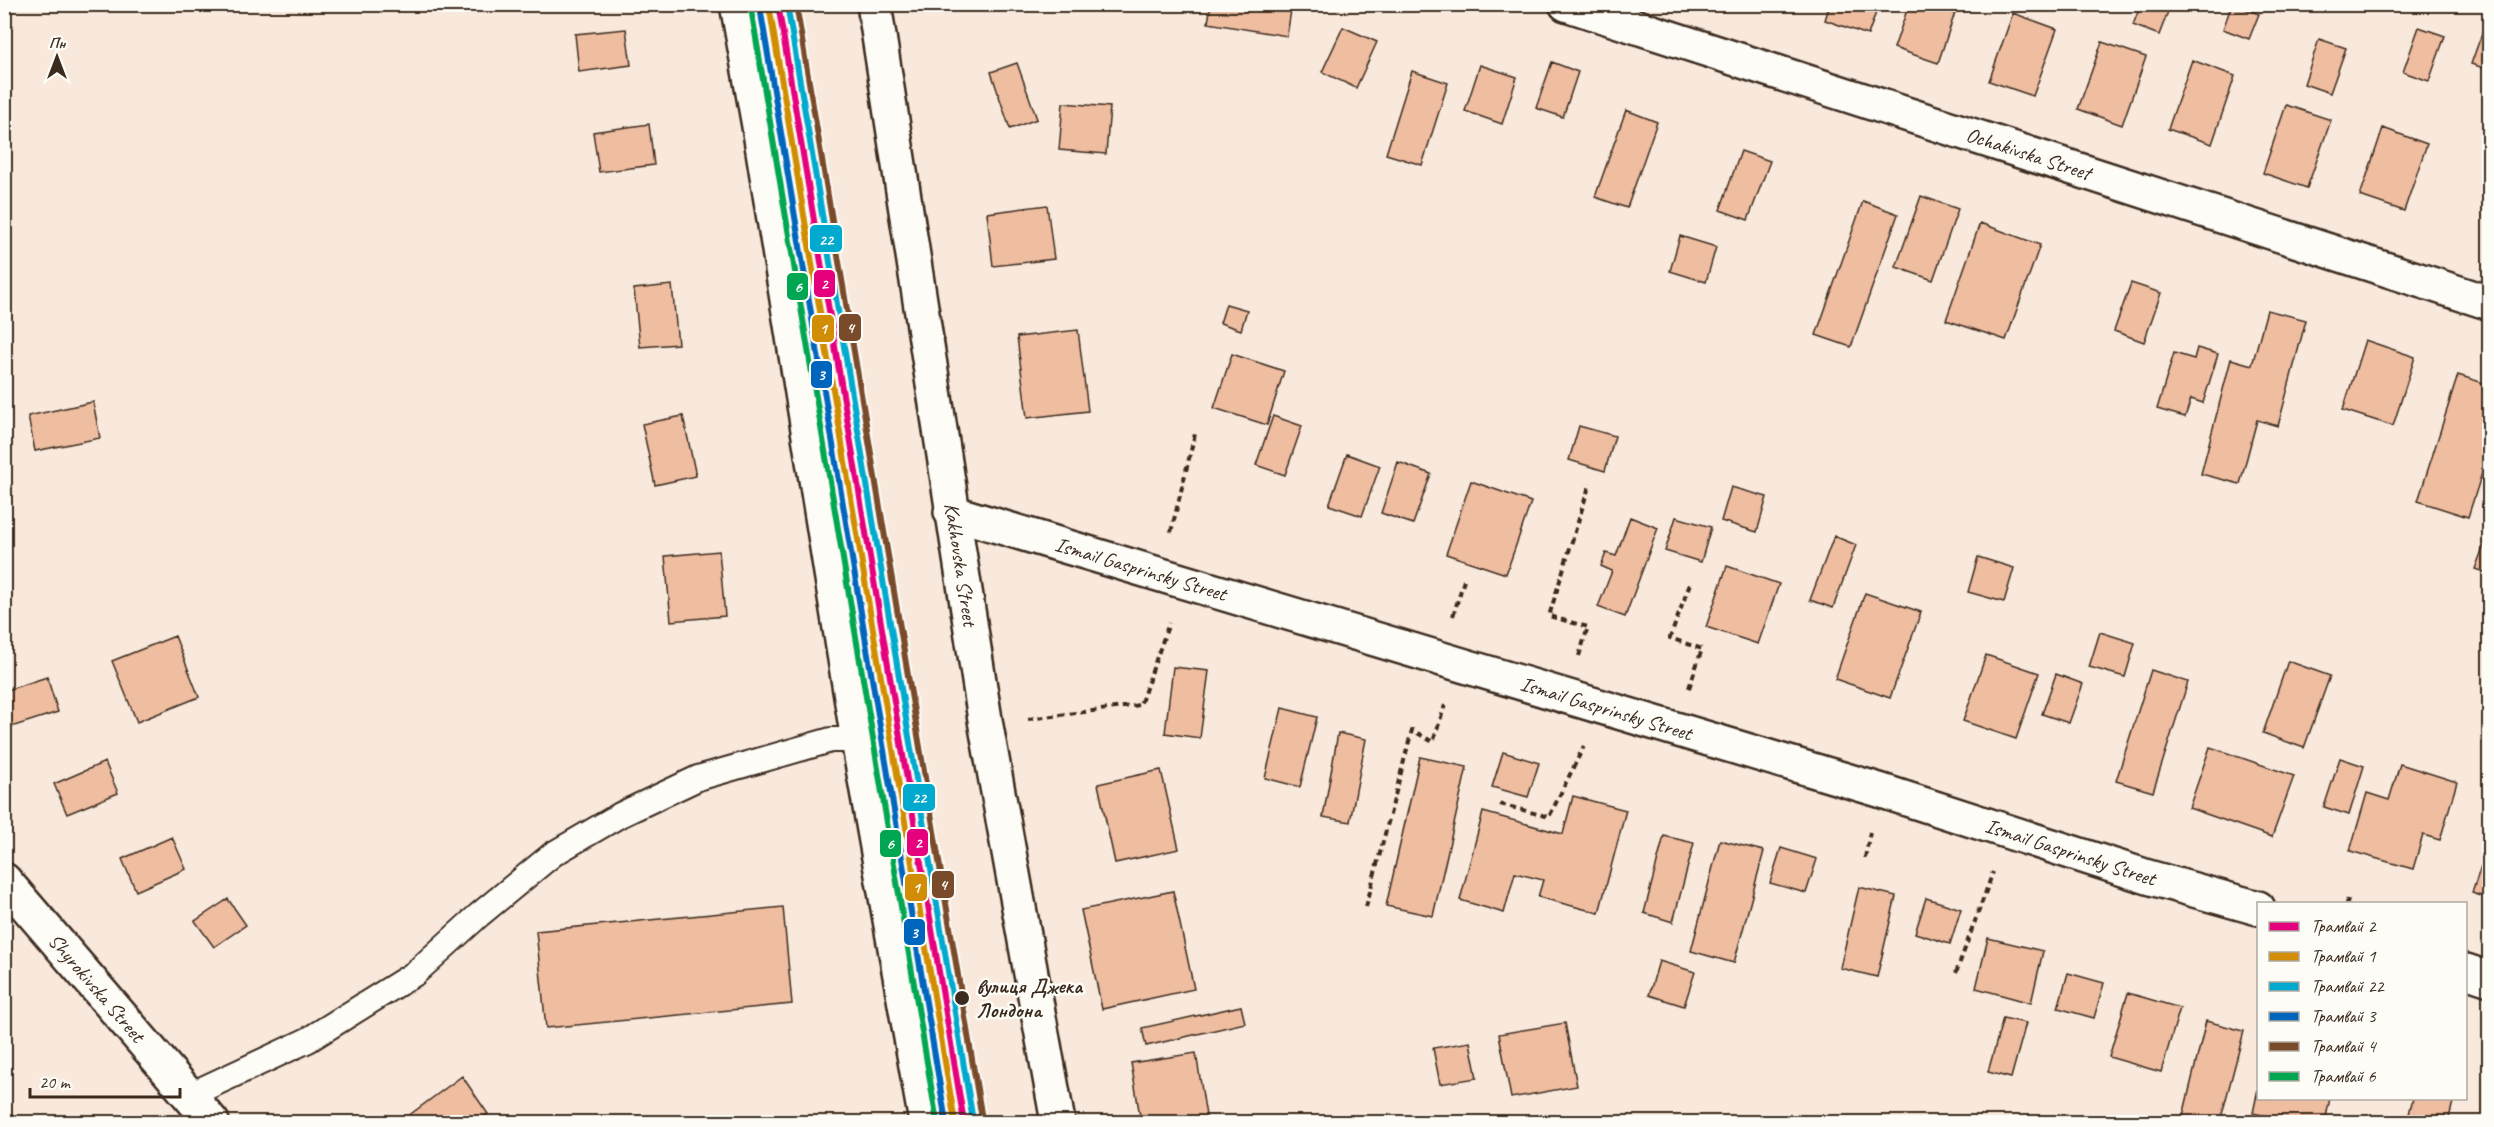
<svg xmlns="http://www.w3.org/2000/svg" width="2494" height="1127" font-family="Caveat,sans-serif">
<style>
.building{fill:#efbda0;stroke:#3b2a1e;stroke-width:1.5}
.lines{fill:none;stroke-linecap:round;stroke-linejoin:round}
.lane-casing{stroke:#3b2a1e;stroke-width:28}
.street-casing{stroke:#3b2a1e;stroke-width:38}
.secondary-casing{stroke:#3b2a1e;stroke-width:38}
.path{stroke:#3b2a1e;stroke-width:4;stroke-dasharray:6 4.5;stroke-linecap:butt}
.lane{stroke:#fdfcf7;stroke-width:24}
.street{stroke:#fdfcf7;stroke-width:33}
.secondary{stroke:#fdfcf7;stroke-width:33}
.tram-1-casing{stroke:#fdfcf7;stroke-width:10}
.tram-2-casing{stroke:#fdfcf7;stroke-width:10}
.tram-3-casing{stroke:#fdfcf7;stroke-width:10}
.tram-4-casing{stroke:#fdfcf7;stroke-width:10}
.tram-5-casing{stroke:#fdfcf7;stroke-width:10}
.tram-6-casing{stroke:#fdfcf7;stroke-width:10}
.tram-1{stroke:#e5007d;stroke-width:6}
.tram-2{stroke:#d18d06;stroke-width:6}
.tram-3{stroke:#00a9ce;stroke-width:6}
.tram-4{stroke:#0065bd;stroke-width:6}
.tram-5{stroke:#7a4b2a;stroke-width:6}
.tram-6{stroke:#00a651;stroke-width:6}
.stop-dot{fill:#3b2a1e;stroke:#fdfcf7;stroke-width:2}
.labels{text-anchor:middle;stroke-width:5;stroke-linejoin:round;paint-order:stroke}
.street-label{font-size:21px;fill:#3b2a1e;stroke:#fdfcf7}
.stop-label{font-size:21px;font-weight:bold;fill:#3b2a1e;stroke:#fdfcf7;text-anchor:start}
.line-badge{stroke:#fdfcf7;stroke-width:2}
.badge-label{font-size:16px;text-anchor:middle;font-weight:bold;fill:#fff}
</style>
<rect width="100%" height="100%" fill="#f9e9dd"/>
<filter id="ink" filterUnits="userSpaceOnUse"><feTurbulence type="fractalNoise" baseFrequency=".0167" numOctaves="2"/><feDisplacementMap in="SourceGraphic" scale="12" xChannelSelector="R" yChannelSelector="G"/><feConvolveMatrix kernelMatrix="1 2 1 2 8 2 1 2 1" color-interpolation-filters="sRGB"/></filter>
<g filter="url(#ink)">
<path class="building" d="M1211,4H1292L1287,36L1208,23Z
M1830,4H1879L1868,35L1825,20Z
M1909,4H1958L1938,63L1894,48Z
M2141,4H2158L2169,9L2159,35L2133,25Z
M2232,4L2259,14L2249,39L2223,29Z
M2013,13L2057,29L2033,96L1989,81Z
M2487,19H2490V70L2471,64Z
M1343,27L1377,42L1356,88L1322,72Z
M2419,27L2445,36L2429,81L2403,72Z
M626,29L631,65L579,72L575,34Z
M2319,39L2346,48L2330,93L2304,84Z
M2102,42L2146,57L2122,125L2078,109Z
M2192,60L2235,76L2212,144L2168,129Z
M1552,62L1578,72L1563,117L1536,108Z
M1017,63L1037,119L1010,129L991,72Z
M1480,65L1517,77L1502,124L1465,111Z
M1412,71L1448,83L1422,165L1386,154Z
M1063,103L1110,107L1106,154L1059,150Z
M2286,105L2331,120L2307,188L2263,173Z
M1626,110L1657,122L1627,208L1595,197Z
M649,124L654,165L599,172L593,132Z
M2383,128L2427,144L2404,211L2360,196Z
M2490,149V182L2482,180Z
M1741,151L1770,161L1748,220L1720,210Z
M1921,196L1958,209L1933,280L1896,267Z
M1863,201L1898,214L1851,347L1816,335Z
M1047,205L1054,259L993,266L987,213Z
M1980,223L2040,245L2006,340L1946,320Z
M1680,236L1716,247L1706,282L1670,271Z
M2131,283L2161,293L2144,342L2114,331Z
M672,285L678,344L640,347L634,289Z
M1226,304L1247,310L1241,330L1220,323Z
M2267,310L2306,320L2278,426L2257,420L2240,484L2201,474L2231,359L2252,365Z
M1078,330L1088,411L1027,418L1017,337Z
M2365,340L2415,357L2393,426L2343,410Z
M2197,348L2218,354L2203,403L2191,399L2185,417L2157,409L2174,353L2194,359Z
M1232,354L1284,371L1267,425L1214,408Z
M2458,375L2490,385V448L2468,517L2418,501Z
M93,402L100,438L35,451L28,416Z
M683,416L696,476L655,485L642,424Z
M1273,416L1302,426L1285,475L1256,465Z
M1579,426L1615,436L1605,471L1569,460Z
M1347,454L1380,466L1362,516L1329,505Z
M1398,462L1431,474L1413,524L1381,513Z
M1471,481L1531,502L1506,574L1446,554Z
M1731,487L1767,497L1757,532L1721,521Z
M1630,517L1658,528L1625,617L1598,607L1612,571L1601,566L1606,553L1616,556Z
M1676,517L1711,527L1701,562L1665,551Z
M2490,529V574L2475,569Z
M1834,536L1856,545L1833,608L1810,600Z
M719,551L725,616L671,621L665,556Z
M1978,557L2014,568L2004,602L1968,592Z
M1727,566L1779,584L1758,644L1706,627Z
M1865,593L1921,612L1890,698L1835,679Z
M2100,632L2135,643L2125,677L2089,667Z
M175,636L199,697L137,722L112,661Z
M1986,655L2039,673L2016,739L1963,721Z
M2288,661L2330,676L2304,748L2263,733Z
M1173,667L1209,671L1200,738L1165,733Z
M2151,670L2188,682L2153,792L2116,781Z
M2056,674L2083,684L2069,723L2042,714Z
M47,677L58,712L5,729L4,691Z
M1282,708L1317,717L1300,787L1265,778Z
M1338,733L1366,739L1350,822L1323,817Z
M2210,747L2294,776L2272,837L2189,808Z
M1503,752L1539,763L1528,797L1492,787Z
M1420,757L1467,767L1433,916L1386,906Z
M2340,758L2364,766L2349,815L2324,807Z
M105,762L118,793L67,814L54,784Z
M2400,764L2457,782L2440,840L2423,835L2413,869L2350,851L2367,793L2389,800Z
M1161,770L1179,849L1115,863L1098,784Z
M1573,796L1626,810L1599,913L1538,897L1543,880L1515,873L1504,913L1460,900L1483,812L1563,834Z
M1664,836L1694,843L1673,922L1644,913Z
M172,837L186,869L136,891L122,859Z
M2490,839V899L2472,893Z
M1720,840L1764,851L1734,963L1691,951Z
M1781,848L1817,859L1806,893L1770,883Z
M1859,887L1896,896L1877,977L1840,968Z
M1173,891L1194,989L1102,1009L1081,910Z
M1926,898L1961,909L1950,944L1915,933Z
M228,899L246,925L214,947L195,921Z
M783,907L792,1004L546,1028L536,931Z
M1988,938L2043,951L2031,1003L1976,988Z
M1659,961L1695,972L1684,1006L1649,995Z
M2068,973L2104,983L2094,1018L2058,1008Z
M2128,993L2180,1008L2161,1072L2109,1057Z
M1241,1006L1245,1023L1146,1046L1142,1028Z
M2003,1018L2026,1023L2011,1078L1988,1072Z
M2206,1021L2244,1031L2220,1122H2207L2183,1116Z
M1565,1023L1577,1086L1511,1098L1499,1034Z
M1470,1042L1477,1078L1440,1084L1433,1048Z
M1196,1053L1207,1122H1141L1131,1063Z
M462,1076L488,1114L475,1122H400Z
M2258,1089V1098H2330L2325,1122H2293L2253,1113Z
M2413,1098H2454L2448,1122H2407Z"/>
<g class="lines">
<defs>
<path id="lane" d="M190,1095L308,1040L414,974L479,915L553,854L620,815L698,778L831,740H858"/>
<g id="street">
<path d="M737,4L759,126L858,740L926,1122"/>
<path id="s1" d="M874,4L986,726L1058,1122"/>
<path id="s2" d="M1566,4L2490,303"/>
<path id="s3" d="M951,512L1879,790L2148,877L2258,908"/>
<path d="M2466,971L2490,979"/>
</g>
<g id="secondary">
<path id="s4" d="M4,880L212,1122"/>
</g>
</defs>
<use href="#lane" class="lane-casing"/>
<use href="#street" class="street-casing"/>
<use href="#secondary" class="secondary-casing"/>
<path class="path" d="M1171,532L1195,434
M1453,616L1465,577
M1579,656L1588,627L1549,616L1590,483
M1689,688L1702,649L1670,638L1691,581
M1028,719L1140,705L1169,623
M1500,804L1549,817L1584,746
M1865,858L1870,832
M2347,904L2348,899
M1366,907L1412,730L1433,742L1445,705
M1956,973L1993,872"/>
<use href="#lane" class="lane"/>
<use href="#street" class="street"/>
<use href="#secondary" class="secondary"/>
<defs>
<path id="tram-1" d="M778,4L964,1122"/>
<path id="tram-2" d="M769,5L955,1122"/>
<path id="tram-3" d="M787,4L973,1121"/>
<path id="tram-4" d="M760,7L946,1122"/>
<path id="tram-5" d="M796,4L982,1119"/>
<path id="tram-6" d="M751,8L937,1122"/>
</defs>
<use href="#tram-1" class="tram-1-casing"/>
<use href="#tram-2" class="tram-2-casing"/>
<use href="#tram-3" class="tram-3-casing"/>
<use href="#tram-4" class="tram-4-casing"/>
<use href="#tram-5" class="tram-5-casing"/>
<use href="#tram-6" class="tram-6-casing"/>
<use href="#tram-1" class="tram-1"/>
<use href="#tram-2" class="tram-2"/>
<use href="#tram-3" class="tram-3"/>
<use href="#tram-4" class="tram-4"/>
<use href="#tram-5" class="tram-5"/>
<use href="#tram-6" class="tram-6"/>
</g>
</g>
<circle class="stop-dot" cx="962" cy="998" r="8"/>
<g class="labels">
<g class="street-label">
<text dy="7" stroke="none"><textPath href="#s2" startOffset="486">Ochakivska Street</textPath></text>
<text dy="7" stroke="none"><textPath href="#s1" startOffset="567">Kakhovska Street</textPath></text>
<text dy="7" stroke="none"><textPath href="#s3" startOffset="198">Ismail Gasprinsky Street</textPath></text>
<text dy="7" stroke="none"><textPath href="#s3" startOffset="684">Ismail Gasprinsky Street</textPath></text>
<text dy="7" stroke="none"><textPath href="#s3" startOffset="1170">Ismail Gasprinsky Street</textPath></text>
<text dy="7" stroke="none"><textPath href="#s4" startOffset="142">Shyrokivska Street</textPath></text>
</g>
<g class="stop-label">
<text x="976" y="993">вулиця Джека<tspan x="976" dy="24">Лондона</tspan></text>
</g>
</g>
<g class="line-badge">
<rect x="809" y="224" width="34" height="29" rx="6" fill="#00a9ce"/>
<rect x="813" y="269" width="23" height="29" rx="6" fill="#e5007d"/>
<rect x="786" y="272" width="23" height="29" rx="6" fill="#00a651"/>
<rect x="838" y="313" width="24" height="29" rx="6" fill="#7a4b2a"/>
<rect x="811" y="314" width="24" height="29" rx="6" fill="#d18d06"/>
<rect x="810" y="360" width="23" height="29" rx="6" fill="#0065bd"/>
<rect x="902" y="783" width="34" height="29" rx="6" fill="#00a9ce"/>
<rect x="906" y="828" width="23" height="29" rx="6" fill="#e5007d"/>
<rect x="879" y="829" width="23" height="29" rx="6" fill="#00a651"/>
<rect x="931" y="870" width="24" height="29" rx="6" fill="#7a4b2a"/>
<rect x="904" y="873" width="24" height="29" rx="6" fill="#d18d06"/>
<rect x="903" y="918" width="23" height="28" rx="6" fill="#0065bd"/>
</g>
<g class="badge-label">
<text x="826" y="245">22</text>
<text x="824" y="289">2</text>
<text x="798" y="292">6</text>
<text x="850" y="333">4</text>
<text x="823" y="334">1</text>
<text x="821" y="380">3</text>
<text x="919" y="803">22</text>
<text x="918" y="848">2</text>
<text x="890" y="849">6</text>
<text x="943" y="890">4</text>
<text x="916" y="893">1</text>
<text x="914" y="938">3</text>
</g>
<rect width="2494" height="1127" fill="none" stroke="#fdfcf7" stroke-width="24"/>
<rect x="12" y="12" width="2470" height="1103" fill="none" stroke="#3b2a1e" stroke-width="2" filter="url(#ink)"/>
<rect x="2257" y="902" width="210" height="198" fill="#fdfcf7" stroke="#afa8a0" stroke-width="1.5"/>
<rect x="2269" y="922" width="30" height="9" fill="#e5007d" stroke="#afa8a0" stroke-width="1.5"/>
<text x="2311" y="932" font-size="18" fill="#3b2a1e">Трамвай 2</text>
<rect x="2269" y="952" width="30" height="9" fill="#d18d06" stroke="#afa8a0" stroke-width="1.5"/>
<text x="2311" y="962" font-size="18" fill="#3b2a1e">Трамвай 1</text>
<rect x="2269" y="982" width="30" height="9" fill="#00a9ce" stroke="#afa8a0" stroke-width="1.5"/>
<text x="2311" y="992" font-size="18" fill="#3b2a1e">Трамвай 22</text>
<rect x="2269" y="1012" width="30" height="9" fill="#0065bd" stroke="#afa8a0" stroke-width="1.5"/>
<text x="2311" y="1022" font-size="18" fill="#3b2a1e">Трамвай 3</text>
<rect x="2269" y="1042" width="30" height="9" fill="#7a4b2a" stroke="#afa8a0" stroke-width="1.5"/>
<text x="2311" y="1052" font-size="18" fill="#3b2a1e">Трамвай 4</text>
<rect x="2269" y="1072" width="30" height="9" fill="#00a651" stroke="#afa8a0" stroke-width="1.5"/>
<text x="2311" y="1082" font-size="18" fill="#3b2a1e">Трамвай 6</text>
<g transform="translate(57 57)" stroke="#fdfcf7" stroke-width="4.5" paint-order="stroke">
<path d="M0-4.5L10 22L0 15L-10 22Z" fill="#3b2a1e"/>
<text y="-9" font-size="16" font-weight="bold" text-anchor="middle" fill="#3b2a1e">Пн</text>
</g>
<path d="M30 1088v9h150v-9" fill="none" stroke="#3b2a1e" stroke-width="3"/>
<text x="39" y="1088" font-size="18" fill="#3b2a1e" stroke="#fdfcf7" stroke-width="4.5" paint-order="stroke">20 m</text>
</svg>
